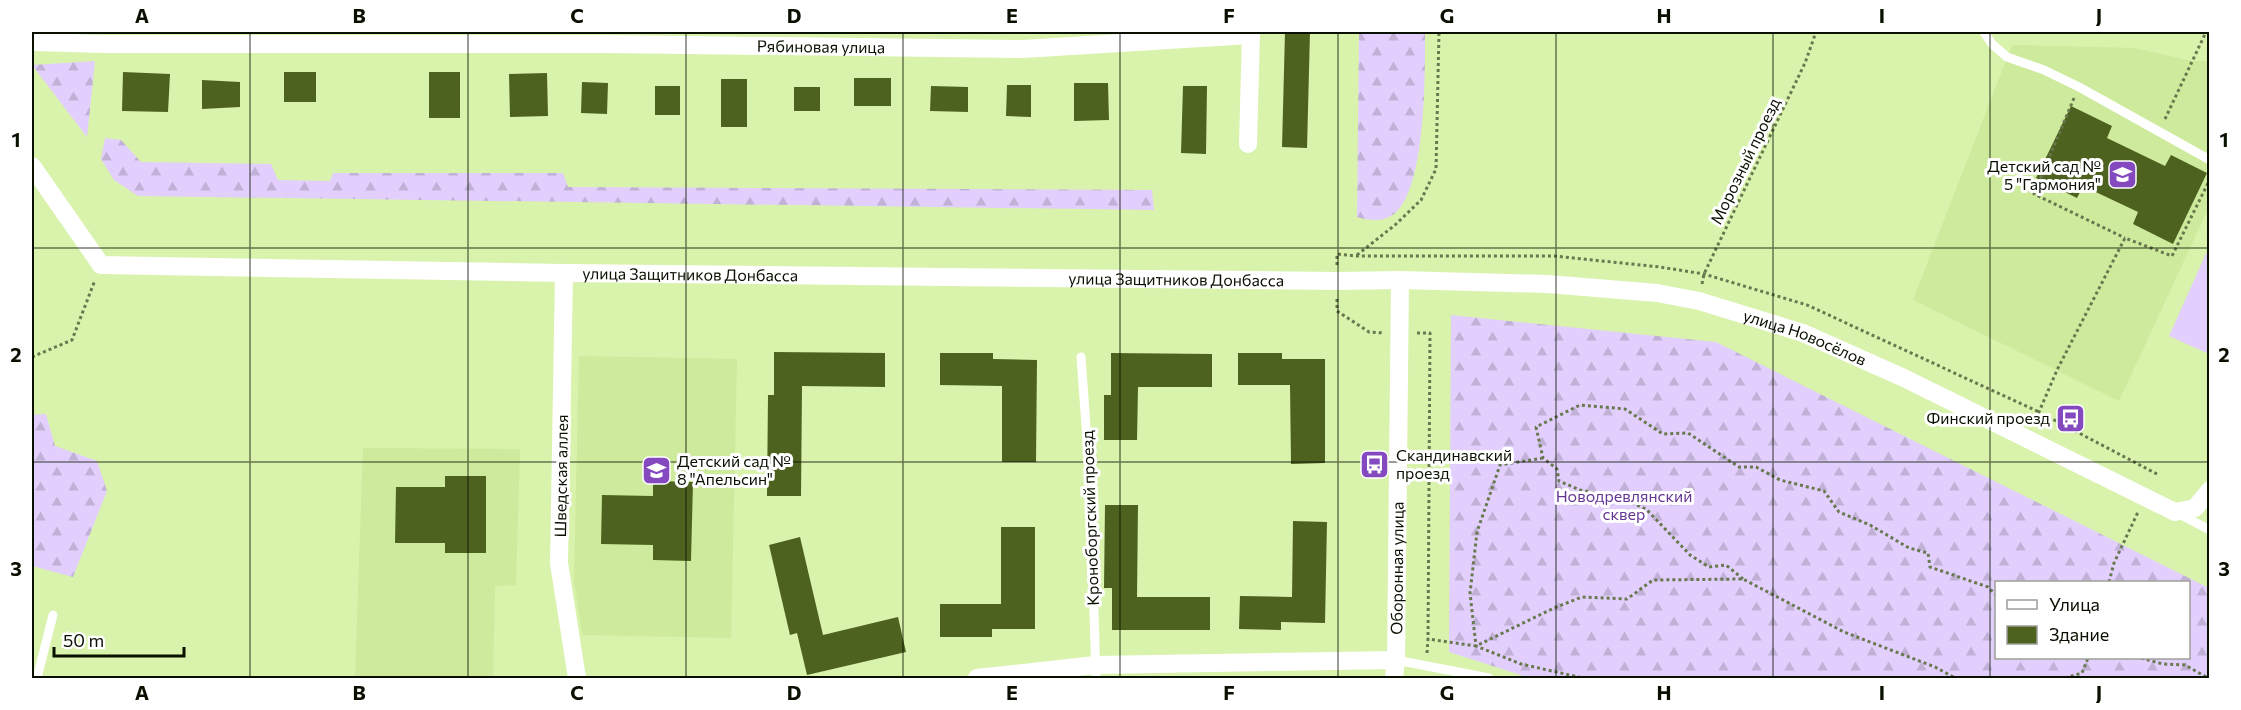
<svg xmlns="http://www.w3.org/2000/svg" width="2241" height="710" font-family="Commissioner,sans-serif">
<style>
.built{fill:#ceea9c}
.forest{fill:url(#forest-firs);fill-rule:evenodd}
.pitch{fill:#e2cffd}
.building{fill:#4e621f}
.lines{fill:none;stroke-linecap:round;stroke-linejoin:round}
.path{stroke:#68784f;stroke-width:3;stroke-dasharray:3 3;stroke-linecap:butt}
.service{stroke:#fff;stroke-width:9}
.minor{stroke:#fff;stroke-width:18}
.grid{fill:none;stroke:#091000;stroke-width:1.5;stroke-opacity:0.55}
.labels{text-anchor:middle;stroke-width:6;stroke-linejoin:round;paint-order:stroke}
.street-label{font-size:16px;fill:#091000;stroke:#fff}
.poi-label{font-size:16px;fill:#091000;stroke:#fff;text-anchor:end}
.park-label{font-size:16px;fill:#663694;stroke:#fff}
.neatline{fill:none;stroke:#091000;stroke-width:2}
.grid-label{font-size:20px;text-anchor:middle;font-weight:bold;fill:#091000}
</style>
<defs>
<pattern id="forest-firs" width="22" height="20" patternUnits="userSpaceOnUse" patternTransform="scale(1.5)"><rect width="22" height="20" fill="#e2cffd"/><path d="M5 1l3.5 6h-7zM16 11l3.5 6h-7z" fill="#c1b1d7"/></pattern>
</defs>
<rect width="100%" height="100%" fill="#d9f2ac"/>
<path class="built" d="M2012,45L2134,48L2192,61H2209V207L2119,401L1913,300Z
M579,356L737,359L731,638L582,635L574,580Z
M363,448L520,449L516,585L495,586L493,678H355Z"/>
<path class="forest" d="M1359,32H1425C1425,70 1427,200 1389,217C1380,222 1367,220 1357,217Z
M95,61L87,137L32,65Z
M105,138L121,140L141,162L271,164L278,180L330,181L333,173H563L568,187L1152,190L1154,210L138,196L114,180L101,159Z
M1451,315L1716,342L2209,588V678H1530L1449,652ZM2188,582V658H1996V582Z
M46,414L55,446L97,461L107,491L73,577L32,566V415Z"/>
<path class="pitch" d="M2209,247V354L2169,336Z"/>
<path class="building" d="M1285,32H1310L1307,148L1282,147Z
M123,72L170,74L168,112L122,111Z
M284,72H316V102H284Z
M429,72H460V118H429Z
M547,73L548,116L510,117L509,74Z
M854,78H891V106H854Z
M721,79H747V127H721Z
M202,80L240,82V107L202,109Z
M582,82L608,83L607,114L581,113Z
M1074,83H1108L1109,120L1074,121Z
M1007,85H1031V117L1006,116Z
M655,86H680V115H655Z
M931,86L968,87V112L930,111Z
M1183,86H1207L1206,154L1181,153Z
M794,87H820V111H794Z
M2071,106L2112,126L2107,138L2165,166L2171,155L2207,173L2173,244L2133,224L2138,212L2083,186L2077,198L2036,178Z
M774,352L885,353V387L802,386L801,496H767L768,395H774Z
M940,353H993V359L1037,360L1036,462H1002V386L940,385Z
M1111,353L1212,354V387H1138L1137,440H1104V395H1111Z
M1238,353H1282V359H1325V463L1291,464L1290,385H1238Z
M445,476H486V553H445V543H395L396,487H445Z
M653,481L693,482L691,561L653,560V545L601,544L602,495L653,496Z
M1105,505H1138L1137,597H1210V630H1112V588H1104Z
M1293,521L1327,522L1325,623L1281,622V630L1239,629L1240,596L1292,597Z
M1001,527H1035V629H992V637H940V604H1001Z
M800,537L823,635L898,617L906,652L807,675L797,633L790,635L769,545Z"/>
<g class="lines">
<path class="path" d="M2074,98L2034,194L2125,238
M2165,119L2206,32
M1357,255L1395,225L1421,200L1436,169L1439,32
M1337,265V254L1356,256H1554L1660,267L1704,274L1807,305L2039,412
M1702,284L1704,274L1805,63L1816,32
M1337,299V311L1369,332L1384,333
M1417,333H1430L1428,639
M32,357L72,340L95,280
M1543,458L1500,465L1477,532L1470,593L1476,646L1521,664L1583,678
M2157,474L2039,412L2057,370L2125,238L2172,256L2210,179
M1743,579L1726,565L1709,567L1690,555L1646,509L1620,498L1580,490L1559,481L1557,469L1543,458L1536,427L1580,405L1625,409L1663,434L1688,433L1739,467H1756L1780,480L1824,491L1839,512L1870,525L1909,548L1928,553L1930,567L1988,587L1996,595
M2109,582L2114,563L2138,512
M1427,653L1428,639L1476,646L1554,608L1582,597L1627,599L1653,580L1743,579L1844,632L1935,667L1955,678
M2141,658L2163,664L2185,665L2208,678
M2065,678L2082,673L2088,658"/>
<path class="service" d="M1984,32L1992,44L2007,57L2044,70L2079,87L2210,160
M1081,357L1090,481L1096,678
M2177,513L2210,530
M1396,660L1489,678
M37,678L53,615"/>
<g class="minor">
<path id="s1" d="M32,42L105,44H607L1023,49L1250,35"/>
<path d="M1248,144L1251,32"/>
<path id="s2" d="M32,166L101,265L564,273L1337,281L1400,280L1548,284L1657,293L1699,301L1803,333L1904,378L2175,512L2195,508L2210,490"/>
<path d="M564,273L559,563L577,678"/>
<path d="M977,678L1095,665L1396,660"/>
<path id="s3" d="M1394,678L1396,660L1400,280"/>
</g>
</g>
<path class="grid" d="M250,32V678M468,32V678M686,32V678M903,32V678M1120,32V678M1338,32V678M1556,32V678M1773,32V678M1990,32V678M32,248H2210M32,462H2210"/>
<defs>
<symbol id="school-square" viewBox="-11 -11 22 22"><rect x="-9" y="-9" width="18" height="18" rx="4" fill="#8549bf" stroke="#fff"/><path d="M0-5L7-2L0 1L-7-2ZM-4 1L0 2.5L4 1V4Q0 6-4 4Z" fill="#fff"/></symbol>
<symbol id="bus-square" viewBox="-11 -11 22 22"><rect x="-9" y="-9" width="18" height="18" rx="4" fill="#8549bf" stroke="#fff"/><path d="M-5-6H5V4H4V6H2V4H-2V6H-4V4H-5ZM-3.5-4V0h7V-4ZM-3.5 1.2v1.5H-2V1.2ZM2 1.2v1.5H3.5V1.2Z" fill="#fff"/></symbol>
</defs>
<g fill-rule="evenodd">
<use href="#school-square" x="2106" y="158" width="33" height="33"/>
<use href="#bus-square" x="2054" y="402" width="33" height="33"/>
<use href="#bus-square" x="1358" y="448" width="33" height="33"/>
<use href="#school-square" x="640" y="454" width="33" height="33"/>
</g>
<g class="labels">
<g class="street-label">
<text dy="6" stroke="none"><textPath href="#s1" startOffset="789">Рябиновая улица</textPath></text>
<text transform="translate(1745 161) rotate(-64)" y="6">Морозный проезд</text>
<text dy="6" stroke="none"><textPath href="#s2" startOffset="710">улица Защитников Донбасса</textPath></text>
<text dy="6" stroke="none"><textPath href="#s2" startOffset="1196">улица Защитников Донбасса</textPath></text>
<text dy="6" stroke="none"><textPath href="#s2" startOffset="1832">улица Новосёлов</textPath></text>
<text transform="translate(561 476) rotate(-89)" y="6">Шведская аллея</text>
<text transform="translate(1090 518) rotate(-92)" y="6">Кроноборгский проезд</text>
<text dy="6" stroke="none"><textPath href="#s3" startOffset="110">Оборонная улица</textPath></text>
</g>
<g class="poi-label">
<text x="2101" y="172">Детский сад №<tspan x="2101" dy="18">5 "Гармония"</tspan></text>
<text x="2050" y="424">Финский проезд</text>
<text x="1396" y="461" text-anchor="start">Скандинавский<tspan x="1396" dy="18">проезд</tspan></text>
<text x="677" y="467" text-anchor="start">Детский сад №<tspan x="677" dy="18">8 "Апельсин"</tspan></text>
</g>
<g class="park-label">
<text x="1624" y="502">Новодревлянский<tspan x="1624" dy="18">сквер</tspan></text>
</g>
</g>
<rect width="2241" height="710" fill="none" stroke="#ffffff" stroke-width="66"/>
<rect x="1995" y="581" width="195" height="78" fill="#ffffff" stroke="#9d9f99" stroke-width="1.5"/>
<rect x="2007" y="600" width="30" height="9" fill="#ffffff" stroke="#9d9f99" stroke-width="1.5"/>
<text x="2049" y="611" font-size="18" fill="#091000">Улица</text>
<rect x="2007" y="626" width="30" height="18" fill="#4e621f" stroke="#9d9f99" stroke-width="1.5"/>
<text x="2049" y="641" font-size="18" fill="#091000">Здание</text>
<path d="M54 647v9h130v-9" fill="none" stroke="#091000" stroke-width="3"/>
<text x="63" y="647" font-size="18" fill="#091000" stroke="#ffffff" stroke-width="4.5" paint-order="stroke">50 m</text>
<rect x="33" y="33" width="2175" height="644" class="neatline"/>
<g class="grid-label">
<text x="142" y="23">A</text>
<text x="359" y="23">B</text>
<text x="577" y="23">C</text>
<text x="794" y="23">D</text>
<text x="1012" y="23">E</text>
<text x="1229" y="23">F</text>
<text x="1447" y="23">G</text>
<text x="1664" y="23">H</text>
<text x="1882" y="23">I</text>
<text x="2099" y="23">J</text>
<text x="16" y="147">1</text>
<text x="2224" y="147">1</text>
<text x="16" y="362">2</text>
<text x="2224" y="362">2</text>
<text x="16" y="576">3</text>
<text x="2224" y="576">3</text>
<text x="142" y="700">A</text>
<text x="359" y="700">B</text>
<text x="577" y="700">C</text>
<text x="794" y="700">D</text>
<text x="1012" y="700">E</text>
<text x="1229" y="700">F</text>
<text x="1447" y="700">G</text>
<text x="1664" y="700">H</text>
<text x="1882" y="700">I</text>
<text x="2099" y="700">J</text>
</g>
</svg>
